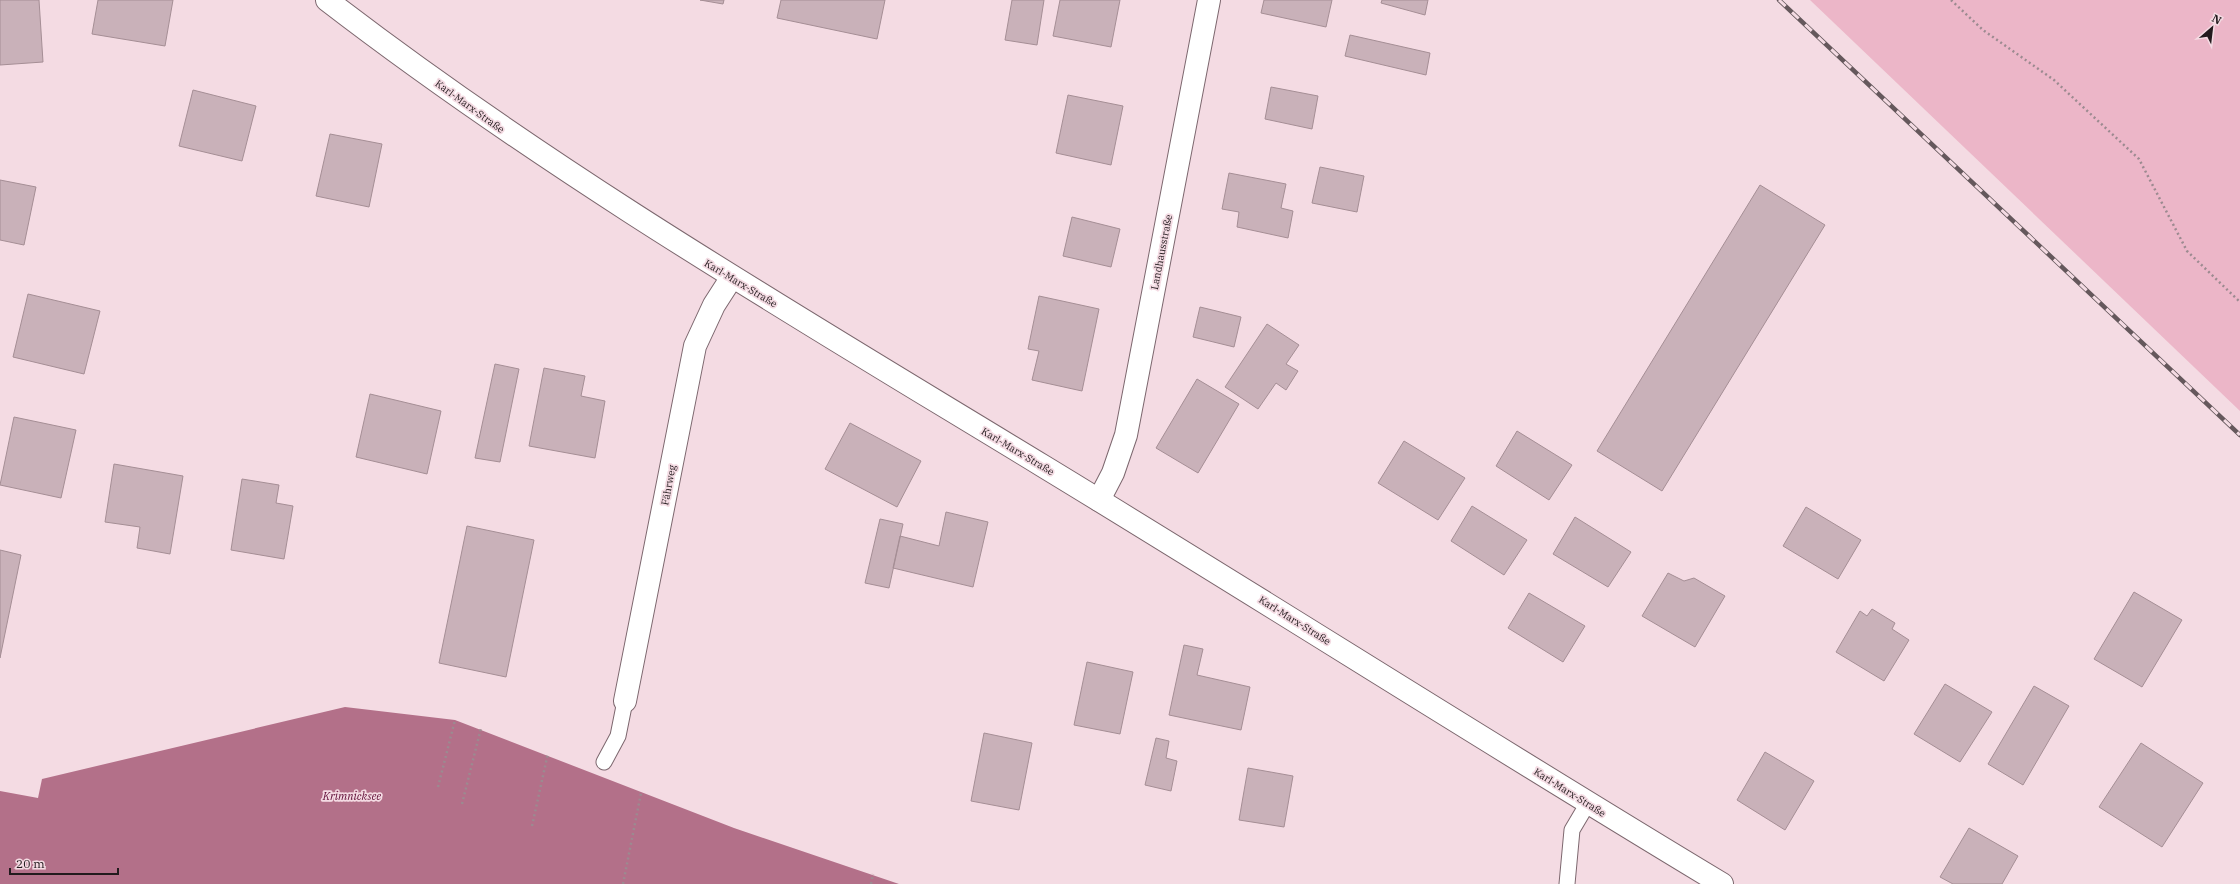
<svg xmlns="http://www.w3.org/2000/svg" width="2240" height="884" font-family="'IBM Plex Serif',serif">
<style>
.green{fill:#ecb6c8}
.water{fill:#b37089}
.building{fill:#c9b1b9;stroke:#a58e95}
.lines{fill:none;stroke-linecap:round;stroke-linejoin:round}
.lane-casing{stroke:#7c676e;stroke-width:17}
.street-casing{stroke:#7c676e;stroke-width:24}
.secondary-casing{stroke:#7c676e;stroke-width:24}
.path{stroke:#9c8a90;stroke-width:2.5;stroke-dasharray:2 3;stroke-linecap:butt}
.lane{stroke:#fff;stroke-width:15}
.street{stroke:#fff;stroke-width:22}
.secondary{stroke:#fff;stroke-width:22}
.rail-casing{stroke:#65585c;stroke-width:4.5}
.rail{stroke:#f4dbe3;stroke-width:3;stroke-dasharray:9;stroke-linecap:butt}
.labels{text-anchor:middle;stroke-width:3.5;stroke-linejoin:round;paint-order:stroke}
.street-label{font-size:10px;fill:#221a1d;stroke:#f4dbe3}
.water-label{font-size:11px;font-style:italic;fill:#600d37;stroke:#f4dbe3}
</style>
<rect width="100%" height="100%" fill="#f4dbe3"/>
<path class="green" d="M1810,0H2240V411Z"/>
<path class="water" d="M345,707L455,720L734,828L899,884H0V791L38,798L42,779Z"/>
<path class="building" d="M0,0H39L43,62L0,65Z
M98,0H173L165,46L92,34Z
M700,0H724L723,4Z
M781,0H885L877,39L777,18Z
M1012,0H1044L1037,45L1005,40Z
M1060,0H1120L1111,47L1053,36Z
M1264,0H1332L1326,27L1261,13Z
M1382,0H1428L1425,15L1381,3Z
M1350,35L1430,53L1426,75L1345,56Z
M1271,87L1318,96L1312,129L1265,119Z
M193,90L256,106L242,161L179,146Z
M1068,95L1123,106L1111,165L1056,153Z
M330,134L382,144L369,207L316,196Z
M1320,167L1364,176L1357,212L1312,203Z
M1229,173L1286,184L1281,208L1293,211L1288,238L1237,227L1239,212L1222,209Z
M0,180L36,187L24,245L0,240Z
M1760,185L1825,225L1662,491L1597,451Z
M1072,217L1120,229L1111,267L1063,256Z
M28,294L100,311L84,374L13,357Z
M1039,296L1099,309L1082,391L1032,380L1039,351L1028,349Z
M1200,307L1241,317L1234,347L1193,337Z
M1267,324L1299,345L1286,364L1298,371L1286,390L1276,383L1258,409L1225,387Z
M495,364L519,369L500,462L475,458Z
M544,368L585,376L581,396L605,401L595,458L529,446Z
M1197,379L1239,404L1198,473L1156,448Z
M370,394L441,411L427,474L356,457Z
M14,417L76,430L61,498L0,485Z
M850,423L921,461L897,507L825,469Z
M1517,431L1572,465L1549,500L1496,466Z
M1404,441L1465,478L1438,520L1378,483Z
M114,464L183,476L170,554L137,548L140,527L105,522Z
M242,479L279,485L276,503L293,506L284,559L231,550Z
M1472,506L1527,540L1504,575L1451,541Z
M1806,507L1861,540L1838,579L1783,546Z
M946,512L988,522L973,587L893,568L900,536L939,546Z
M1575,517L1631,552L1608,587L1553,554Z
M880,519L903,524L889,588L865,583Z
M467,526L534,540L506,677L439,663Z
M0,550L21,555L0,658Z
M1668,573L1684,581L1694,578L1725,596L1695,647L1642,616Z
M2134,592L2182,620L2142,687L2094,659Z
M1529,593L1585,626L1563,662L1508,628Z
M1872,609L1895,623L1892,629L1909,640L1884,681L1836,652L1860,611L1867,616Z
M1184,645L1203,649L1197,675L1250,687L1241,730L1169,715Z
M1087,662L1133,672L1120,734L1074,725Z
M1945,684L1992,712L1960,762L1914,734Z
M2034,686L2069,706L2023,785L1988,764Z
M984,733L1032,743L1019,810L971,801Z
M1156,738L1169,741L1166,758L1177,761L1171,791L1145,785Z
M2141,743L2203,783L2162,847L2099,807Z
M1765,752L1814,781L1785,830L1737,800Z
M1248,768L1293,776L1284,827L1239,820Z
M1969,828L2018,856L2002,884H1953L1940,877Z"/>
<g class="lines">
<defs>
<path id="lane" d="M604,762L618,736L625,701
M1567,884L1572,830L1588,803"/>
<path id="street" d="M1099,500L1113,473L1126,435L1209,0
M625,701L695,346L714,305L732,277"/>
<path id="secondary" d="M327,0C553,174 800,318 1043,466C1270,604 1494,747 1722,884"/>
</defs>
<use href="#lane" class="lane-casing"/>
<use href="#street" class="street-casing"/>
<use href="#secondary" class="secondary-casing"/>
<path class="path" d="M1951,0L1983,30L2054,80L2139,159L2187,251L2240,302
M438,787L455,720
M462,804L481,728
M532,826L548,753
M623,884L641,793
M871,884L873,874"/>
<use href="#lane" class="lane"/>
<use href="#street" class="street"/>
<use href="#secondary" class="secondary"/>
<defs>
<path id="rail" d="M1779,0L2240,435"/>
</defs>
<use href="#rail" class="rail-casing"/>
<use href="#rail" class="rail"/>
</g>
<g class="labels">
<g class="street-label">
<text transform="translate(470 106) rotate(36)" y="4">Karl-Marx-Straße</text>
<text transform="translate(1161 252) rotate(-79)" y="4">Landhausstraße</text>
<text transform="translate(741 283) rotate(31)" y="4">Karl-Marx-Straße</text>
<text transform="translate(1018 451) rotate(31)" y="4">Karl-Marx-Straße</text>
<text transform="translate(668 485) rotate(-79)" y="4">Fährweg</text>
<text transform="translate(1295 620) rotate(32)" y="4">Karl-Marx-Straße</text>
<text transform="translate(1570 792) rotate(32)" y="4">Karl-Marx-Straße</text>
</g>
<g class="water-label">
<text x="352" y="800">Krimnicksee</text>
</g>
</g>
<g transform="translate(2212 28) rotate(28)" stroke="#f4dbe3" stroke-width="3" paint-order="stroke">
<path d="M0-3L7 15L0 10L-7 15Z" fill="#221a1d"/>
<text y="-6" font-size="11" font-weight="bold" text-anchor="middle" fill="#221a1d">N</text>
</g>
<path d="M10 868v6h108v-6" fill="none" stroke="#221a1d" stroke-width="2"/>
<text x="16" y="868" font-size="12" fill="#221a1d" stroke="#f4dbe3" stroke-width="3" paint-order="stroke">20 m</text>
</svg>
